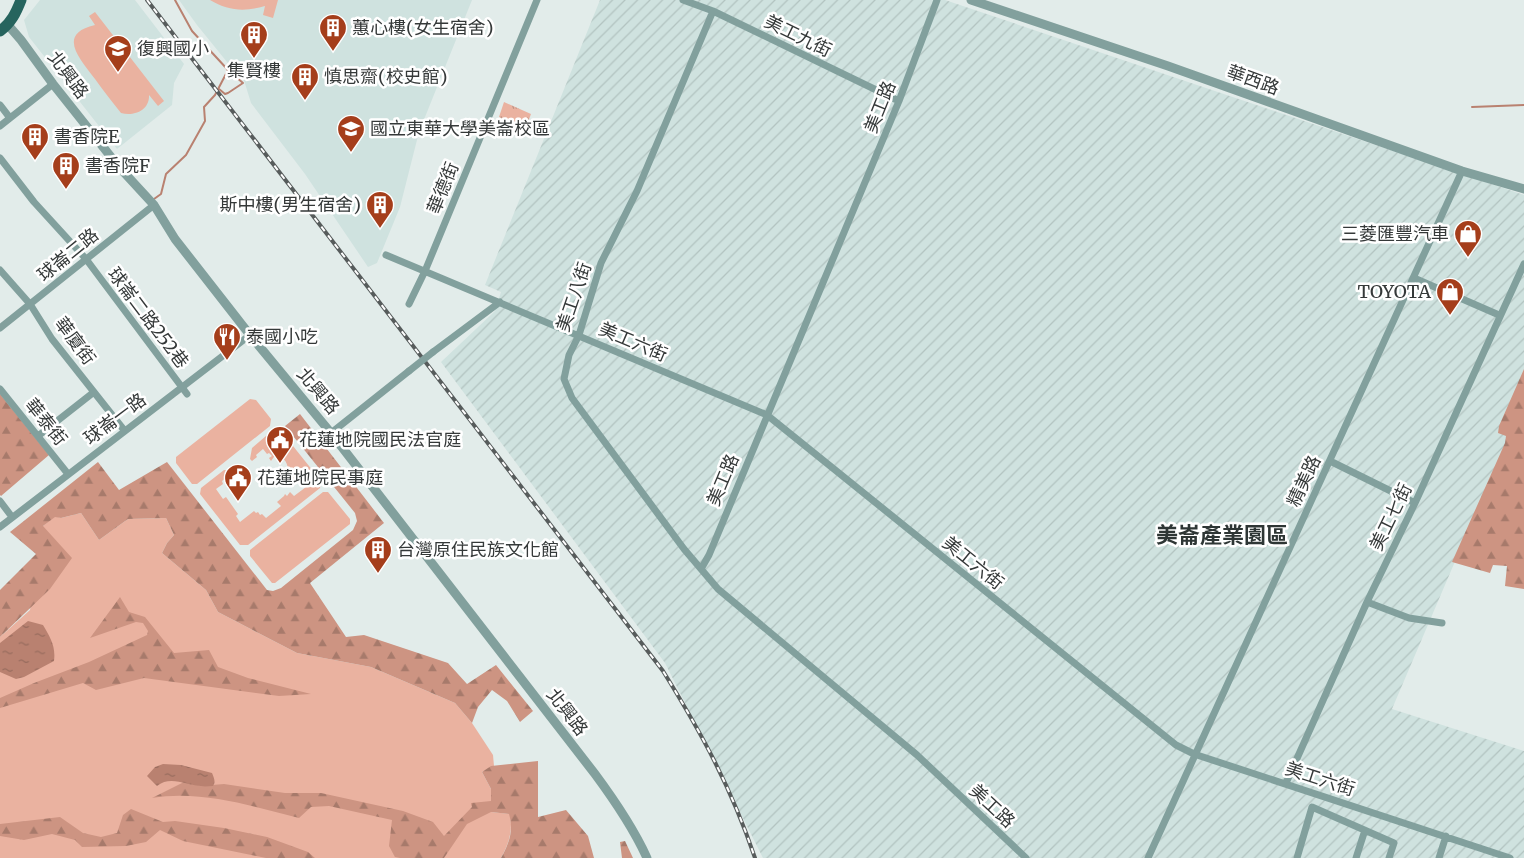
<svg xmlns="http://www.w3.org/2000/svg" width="1524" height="858" font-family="Merriweather,'Noto Sans TC',serif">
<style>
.built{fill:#cfe2df}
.industrial{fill:url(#industrial-furrows)}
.green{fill:#eab2a0}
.forest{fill:url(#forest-firs)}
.park{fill:url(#park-tufts)}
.water{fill:url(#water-ripples)}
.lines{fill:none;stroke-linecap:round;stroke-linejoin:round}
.stream{stroke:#b98170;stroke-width:2}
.minor{stroke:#82a09d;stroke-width:7}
.tertiary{stroke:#82a09d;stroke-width:9}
.primary{stroke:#26645e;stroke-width:11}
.rail-casing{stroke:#575c5c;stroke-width:4}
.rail{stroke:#fff;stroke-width:2;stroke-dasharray:5.5;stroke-linecap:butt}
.minor-bridge{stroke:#82a09d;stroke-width:7}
.labels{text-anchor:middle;stroke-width:5;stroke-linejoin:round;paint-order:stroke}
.poi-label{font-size:18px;fill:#353939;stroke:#fff;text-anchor:start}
.street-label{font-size:18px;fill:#353939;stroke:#fff}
.district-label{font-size:22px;font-weight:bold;fill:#2e3635;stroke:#fff}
</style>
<defs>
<pattern id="industrial-furrows" width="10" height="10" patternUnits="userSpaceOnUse" patternTransform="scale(1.25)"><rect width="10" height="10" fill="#cfe2df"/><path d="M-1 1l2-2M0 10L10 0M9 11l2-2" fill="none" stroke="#b2c3c0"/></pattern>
<pattern id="forest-firs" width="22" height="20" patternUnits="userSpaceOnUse" patternTransform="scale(1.25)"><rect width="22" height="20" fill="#cd9482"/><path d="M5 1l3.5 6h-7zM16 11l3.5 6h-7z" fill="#a77a6b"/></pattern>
<pattern id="park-tufts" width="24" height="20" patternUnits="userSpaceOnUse" patternTransform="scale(1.25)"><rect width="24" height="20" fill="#eab2a0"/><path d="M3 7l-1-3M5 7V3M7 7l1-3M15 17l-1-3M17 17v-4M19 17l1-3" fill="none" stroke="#be9283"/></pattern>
<pattern id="water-ripples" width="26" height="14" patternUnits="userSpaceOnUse" patternTransform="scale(1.25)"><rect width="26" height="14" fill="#b98170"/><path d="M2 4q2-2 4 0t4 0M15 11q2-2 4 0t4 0" fill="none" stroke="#976b5d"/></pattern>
</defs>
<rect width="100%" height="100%" fill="#e2ecea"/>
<path class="built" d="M40,0H135L184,64L174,83L172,105L117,149L29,37L24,20Z
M179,0H472L419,132L400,207L377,263L368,267L305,174L251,103L243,77L227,62L197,25Z"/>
<path class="industrial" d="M600,0H945L1524,195V400L1392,709L1524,751V858H763L665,663L441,362L495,311L501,292L485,285Z"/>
<path class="green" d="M210,0H278L273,18L263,15L265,6C245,12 228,11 210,0Z
M95,12L164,101L158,106L149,95C150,110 134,117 121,113C112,102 103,90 95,79C80,59 56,34 95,25L89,16Z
M250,399L256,400L271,419L270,426L197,484H192L176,463V457Z
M273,430L281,431L321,481L320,488L248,545H240L200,494L201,488L224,470L235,471L237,473L231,477L229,475L222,481L223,484L216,489L223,499L226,497L238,514L236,516L240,522L254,511L256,513L258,512L260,515L262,514L266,518L281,506L277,502L284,496L285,494L287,496L290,492L294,496L306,487L298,476L286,485L278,475L283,470L288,469C287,461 283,457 276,454L271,461L269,458L272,456L269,453L267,454L263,449L256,455L257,457L252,461L250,459L252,448Z
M323,492H328L350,519V524L275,583H272L250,556V550Z
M81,513L99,540L128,519L166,518L174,535L167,543L162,553L206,590L218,612L297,653L371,667L455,703L472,723L493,755L494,766L482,772L491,789V812L510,814C513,831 509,843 501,858H0V637L30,610L43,526L55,516L61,518Z"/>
<path class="forest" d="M1524,369V589L1505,586L1507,566L1493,565L1490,573L1452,562L1505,443L1506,436L1498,433L1499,426Z
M0,394L49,455L1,496L0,495Z
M300,414L384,523L310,583L346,637L364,635L448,663L467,684L496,665L533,711L520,722L507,701L492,690L478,707L472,723L455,703L371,667L297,653L218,612L206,590L162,553L167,543L174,535L166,518L128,519L99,540L81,513L61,518L55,517L43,526L72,558L50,589L0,637V590L36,554L10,532L98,462L119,490L167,462L267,590L273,591L281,588L353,530L357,521L355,513L285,426Z
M120,597L129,612L145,617L174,653L209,650L218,667L248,678L311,694L279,696L144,678L96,690L83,683L0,708V698L34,683L89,662L147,635L148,631L143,623L136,622L90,638Z
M538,761V817L566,810L588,836L594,858H501C509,843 514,831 509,814L491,812L467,824L444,858H400L395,857L389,846L392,820L329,806L311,807L299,818C251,806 202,790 152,798L184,782L200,786L224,784L285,793H321L403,811L433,822L444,836L472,807L471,803L491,801V789L482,772L491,766Z
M131,809L163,822L175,821L224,828L267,837L308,852L315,858H266L183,841L160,830L146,842L126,846L82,847L75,840L52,834L24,840L0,836V824L60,817L83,833L101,837L117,833L123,815Z
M625,841L633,858H622L620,842Z"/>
<path class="park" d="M504,102L531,114L525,130L499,117Z"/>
<path class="water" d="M28,621L43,625C50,637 56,646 54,661L24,677L16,679L0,672V643Z
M163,764L181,765L212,773C214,778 216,782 213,786C209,786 205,787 201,786C186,785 170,775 157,786L147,776L155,767Z"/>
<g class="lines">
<path class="stream" d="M219,89L225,94L228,93L243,83L229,71
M1472,107L1524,105
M154,199L161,194L166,174L186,155L205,121L204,107L215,95L228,70L192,31L175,0"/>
<path class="minor" d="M683,0L713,11L899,101
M937,0L899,101L709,555L701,569L718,589L917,755L1026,858
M0,105L10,118
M0,126L53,84
M0,158L34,202L86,259L187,394
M386,255L767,415L1176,745L1194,754L1510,858
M0,270L30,304L52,339L124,430
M1414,278L1499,315
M409,304L425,271L537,0
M0,328L154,205
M433,352L500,302
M0,389L68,474
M331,433L409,371
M38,436L94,392
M1330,461L1415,503
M0,501L12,517
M0,527L250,335
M701,569L684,549L572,398L564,379L569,355L579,335L601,263L637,191L713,11
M1367,602L1409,618L1442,623
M1286,783L1367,602L1415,503L1524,264
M1148,858L1462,171
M1297,858L1312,807L1394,843L1389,858
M1356,858L1365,830
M1439,858L1446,836"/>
<path class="tertiary" d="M971,0L1168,66L1462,171L1524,189
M8,25L21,40L53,84L119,167L154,205L175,239L250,335L331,433L595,774C615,801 633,827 647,858"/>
<path class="primary" d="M0,31C11,23 16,13 21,0"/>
<defs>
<path id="rail" d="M147,0L663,671C702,734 731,787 755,858"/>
</defs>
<use href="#rail" class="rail-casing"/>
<use href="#rail" class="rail"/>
<path class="minor-bridge" d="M409,371L433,352"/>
</g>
<defs>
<symbol id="building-pin" viewBox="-11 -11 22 30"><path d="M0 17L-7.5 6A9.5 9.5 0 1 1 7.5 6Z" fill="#a53e1b" stroke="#fff"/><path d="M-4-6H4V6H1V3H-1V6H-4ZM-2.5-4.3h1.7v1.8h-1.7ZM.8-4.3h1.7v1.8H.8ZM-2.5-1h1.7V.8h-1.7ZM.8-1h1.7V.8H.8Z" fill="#fff"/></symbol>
<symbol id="school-pin" viewBox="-11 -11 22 30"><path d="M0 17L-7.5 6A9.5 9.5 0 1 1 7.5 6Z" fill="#a53e1b" stroke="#fff"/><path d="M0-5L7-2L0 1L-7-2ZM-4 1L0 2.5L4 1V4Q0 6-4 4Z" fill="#fff"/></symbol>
<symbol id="university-pin" viewBox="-11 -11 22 30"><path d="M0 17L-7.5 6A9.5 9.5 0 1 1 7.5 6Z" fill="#a53e1b" stroke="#fff"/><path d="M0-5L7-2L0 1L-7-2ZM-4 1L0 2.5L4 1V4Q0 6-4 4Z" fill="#fff"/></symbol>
<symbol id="shop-pin" viewBox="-11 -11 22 30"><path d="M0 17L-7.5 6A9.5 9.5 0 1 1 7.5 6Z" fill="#a53e1b" stroke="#fff"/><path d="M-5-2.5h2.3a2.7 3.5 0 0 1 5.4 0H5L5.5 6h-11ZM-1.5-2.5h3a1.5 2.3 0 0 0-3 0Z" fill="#fff"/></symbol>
<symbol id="restaurant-pin" viewBox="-11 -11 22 30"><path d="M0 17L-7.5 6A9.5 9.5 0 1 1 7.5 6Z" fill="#a53e1b" stroke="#fff"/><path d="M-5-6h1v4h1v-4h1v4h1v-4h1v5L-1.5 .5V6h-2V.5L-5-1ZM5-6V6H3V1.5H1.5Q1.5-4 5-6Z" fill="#fff"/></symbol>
<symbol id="civic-pin" viewBox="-11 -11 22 30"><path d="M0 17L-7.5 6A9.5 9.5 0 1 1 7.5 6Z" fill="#a53e1b" stroke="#fff"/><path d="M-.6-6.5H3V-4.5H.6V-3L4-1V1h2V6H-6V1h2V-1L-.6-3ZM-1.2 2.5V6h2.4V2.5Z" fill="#fff"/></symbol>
</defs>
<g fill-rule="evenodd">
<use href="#building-pin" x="317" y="12" width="32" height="43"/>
<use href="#building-pin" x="238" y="19" width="32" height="43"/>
<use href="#school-pin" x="102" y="33" width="32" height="43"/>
<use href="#building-pin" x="289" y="61" width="32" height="43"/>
<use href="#university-pin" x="335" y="113" width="32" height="43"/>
<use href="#building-pin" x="19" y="121" width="32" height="43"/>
<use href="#building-pin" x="50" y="150" width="32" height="43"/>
<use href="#building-pin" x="364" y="189" width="32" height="43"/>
<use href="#shop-pin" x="1452" y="218" width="32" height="43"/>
<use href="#shop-pin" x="1434" y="276" width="32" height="43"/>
<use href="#restaurant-pin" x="211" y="321" width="32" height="43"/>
<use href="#civic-pin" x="264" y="424" width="32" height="43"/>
<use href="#civic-pin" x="222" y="462" width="32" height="43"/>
<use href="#building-pin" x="362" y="534" width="32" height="43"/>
</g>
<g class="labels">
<g class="poi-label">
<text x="352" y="34">蕙心樓(女生宿舍)</text>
<text x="137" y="55">復興國小</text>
<text x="254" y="77" text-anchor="middle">集賢樓</text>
<text x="324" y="83">慎思齋(校史館)</text>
<text x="370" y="135">國立東華大學美崙校區</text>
<text x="54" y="143">書香院E</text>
<text x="85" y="172">書香院F</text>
<text x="361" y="211" text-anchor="end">斯中樓(男生宿舍)</text>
<text x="1449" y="240" text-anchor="end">三菱匯豐汽車</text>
<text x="1431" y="298" text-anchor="end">TOYOTA</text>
<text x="246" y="343">泰國小吃</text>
<text x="299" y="446">花蓮地院國民法官庭</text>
<text x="257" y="484">花蓮地院民事庭</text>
<text x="397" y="556">台灣原住民族文化館</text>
</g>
<g class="street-label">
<text transform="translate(798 36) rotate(26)" y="6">美工九街</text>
<text transform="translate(68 75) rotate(53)" y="6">北興路</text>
<text transform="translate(1253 80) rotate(20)" y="6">華西路</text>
<text transform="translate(880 107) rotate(-68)" y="6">美工路</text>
<text transform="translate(443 188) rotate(-68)" y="6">華德街</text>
<text transform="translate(68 255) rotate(-39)" y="6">球崙二路</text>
<text transform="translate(574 297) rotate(-71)" y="6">美工八街</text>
<text transform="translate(148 318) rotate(53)" y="6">球崙二路252巷</text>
<text transform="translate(75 341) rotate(53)" y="6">華廈街</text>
<text transform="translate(633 342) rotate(23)" y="6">美工六街</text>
<text transform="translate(318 391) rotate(50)" y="6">北興路</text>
<text transform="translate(115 419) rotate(-37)" y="6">球崙一路</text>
<text transform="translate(46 422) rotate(51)" y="6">華泰街</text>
<text transform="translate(723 480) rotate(-67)" y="6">美工路</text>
<text transform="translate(1304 481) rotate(-65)" y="6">精美路</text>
<text transform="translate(1391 517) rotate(-64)" y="6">美工七街</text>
<text transform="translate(973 563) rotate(39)" y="6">美工六街</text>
<text transform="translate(567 712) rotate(52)" y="6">北興路</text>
<text transform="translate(1320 779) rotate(18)" y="6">美工六街</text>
<text transform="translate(992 806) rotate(43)" y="6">美工路</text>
</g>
<g class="district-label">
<text x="1222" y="543">美崙產業園區</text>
</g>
</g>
</svg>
